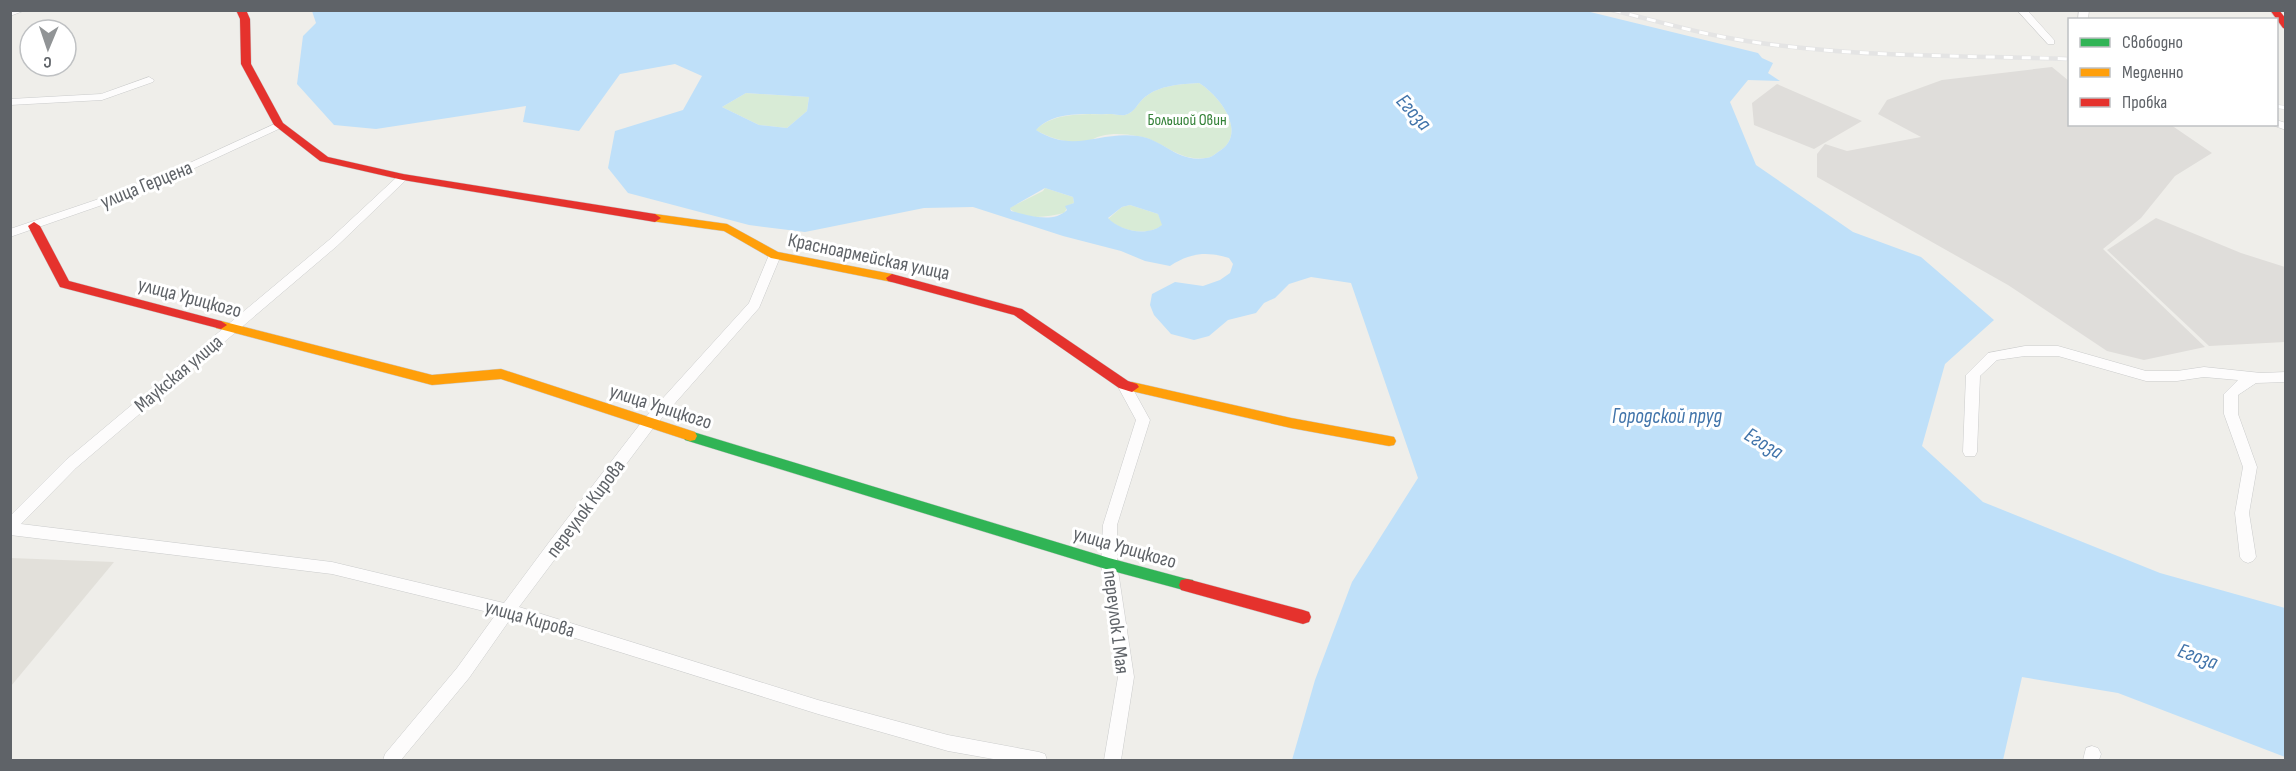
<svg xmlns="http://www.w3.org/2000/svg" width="2296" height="771" font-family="'Sofia Sans Condensed',sans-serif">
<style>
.industrial{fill:#dfddda}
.education{fill:#e2e0da}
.green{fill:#d8ebd6}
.water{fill:#bfe0f9;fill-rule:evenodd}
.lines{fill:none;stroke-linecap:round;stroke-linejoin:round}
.street-casing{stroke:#cbcccc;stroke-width:1}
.fast-casing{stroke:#cacacb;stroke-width:1}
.slow-casing{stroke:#cacacb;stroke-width:1}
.jam-casing{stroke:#cacacb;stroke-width:1}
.street{fill:#fdfcfc;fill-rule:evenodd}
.fast{fill:#30b455;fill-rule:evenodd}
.slow{fill:#ff9f0a;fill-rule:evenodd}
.jam{fill:#e5322d;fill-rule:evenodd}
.rail-casing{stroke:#e4e4e4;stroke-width:4.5}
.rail{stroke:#fff;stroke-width:3;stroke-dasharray:9;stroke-linecap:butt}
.labels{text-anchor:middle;stroke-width:6;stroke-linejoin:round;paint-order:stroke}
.far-park-label{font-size:16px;fill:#348238;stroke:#fff}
.street-label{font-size:20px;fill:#5f6368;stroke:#fff}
.water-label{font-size:21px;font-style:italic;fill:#4174aa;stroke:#fff}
</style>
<rect width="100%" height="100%" fill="#efeeea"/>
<path class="industrial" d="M2052,67L2069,81L2070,124L2171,125L2212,153L2175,176L2141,218L2103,249L2205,347L2144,360L2107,351L2008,285L1817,177V154L1825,144L1847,151L1921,137L1878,114L1887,100L1942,80Z
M1777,84L1862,121L1814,149L1754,125L1752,103Z
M2156,218L2241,253L2285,267V342L2209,346L2107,250Z"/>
<path class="education" d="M11,558L114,562L11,686L10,558Z"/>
<path class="green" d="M1199,83C1220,96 1249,134 1218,152C1214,155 1210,158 1206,158C1177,162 1162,139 1137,136C1126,134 1113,133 1101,136C1096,137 1092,140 1088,141C1071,145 1050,138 1035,130C1056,111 1084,115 1111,114C1115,114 1121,116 1125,115C1135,113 1138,102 1145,97C1160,85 1181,84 1199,83Z
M746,93L809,97L807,111L787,128L759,125L722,107Z
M1045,188L1073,197L1074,203L1069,205L1064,213C1046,217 1023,221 1009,208L1043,191Z
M1130,205L1158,214L1163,225C1146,237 1121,231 1108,219L1122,207Z"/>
<path class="water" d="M312,11L1582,10L1758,53L1762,58L1773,63L1768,73L1780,81L1748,80L1730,102L1756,165L1853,232L1921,257L1994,320L1945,364L1922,446L1983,502L2160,573L2285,608V757L2118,693L2022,677L2003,760H1292L1315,680L1352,582L1418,478L1351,283L1311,277L1289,284L1275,298L1264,303L1256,313L1228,320L1209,336L1194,340L1171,334L1154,315L1150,305L1152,294L1175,282L1203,286L1220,280L1230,273L1233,264L1229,258C1206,251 1190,253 1170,266L1145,261L1121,251L1063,236L973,207L924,208L805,232L749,225L628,193L608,168L615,131L683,110L702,76L675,64L620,74L579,131L523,122L526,106L376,129L334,125L297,84L303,36L316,23ZM1199,83C1220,96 1249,134 1218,152C1214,155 1210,158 1206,158C1177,163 1163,139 1138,136C1098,131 1074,154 1036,130C1055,110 1085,115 1111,114C1115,114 1121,116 1125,115C1135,113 1138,102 1145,97C1160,85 1181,84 1199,83ZM746,93L809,97L807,111L787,128L759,125L722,107ZM1045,188L1073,197L1074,203L1065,206L1067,210C1053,224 1027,215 1011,211L1010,208ZM1130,205L1158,214L1162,225C1147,237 1120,231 1108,218L1122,207Z"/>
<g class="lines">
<defs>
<path id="street" d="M10,10H26L10,16Z
M2017,10H2027L2054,40V44H2048Z
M2079,10H2089L2088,20H2078Z
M149,77L154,80L153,82L102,100L10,105V99L101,94Z
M2276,120L2286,123V130L2272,125L2276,124Z
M279,122L283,123V127L154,187L10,237V229L146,183Z
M403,174L409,177L407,179L337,246L76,468L21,524L332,562L504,603L550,541L644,419L749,303L769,255L775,251L781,255L759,308L654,427L519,607L818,700L948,735L1039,752L1045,754L1047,760H999L948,751L818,714L511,618L469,678L401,760H383L385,754L457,668L496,614L332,574L10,535V516L66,460L329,240L399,175Z
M2025,346H2058L2146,371H2177L2204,367L2261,373L2286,372V382L2256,383L2238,395V414L2257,467L2249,513L2256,557L2253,561L2248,563L2243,561L2240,557L2235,513L2243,467L2224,414V394L2238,380L2204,377L2177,381H2146L2058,356H2025L1997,360L1980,376L1977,452L1975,456H1965L1963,452L1966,375L1988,353Z
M1124,380L1129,382L1150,420L1117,525V564L1134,677L1121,760H1104L1118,677L1101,564L1103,525L1136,420L1117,385Z
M2092,746L2098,748L2101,754L2099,760H2083L2086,748Z"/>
<path id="fast" d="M690,431L1109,558L1187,579L1193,580L1195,585L1193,590L1187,591L1109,570L685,440L683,436L685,432Z"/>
<path id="slow" d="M655,214L727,224L778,252L892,274L898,278L892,282L771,258L724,231L651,221L649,218Z
M221,321L432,375L501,369L695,432L697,436L695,440L690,441L501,379L432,385L216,328L215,325L216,322Z
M1132,382L1291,418L1389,436L1394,437L1396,441L1394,445L1389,446L1291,428L1127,390L1125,387Z"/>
<path id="jam" d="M236,10H246L250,19L251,64L283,123L328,157L403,174L655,214L661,218L655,222L403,180L320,161L274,125L241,64L240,19Z
M2270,10H2279L2286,19V29L2283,28Z
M34,222L40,226L69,281L221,321L227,325L221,329L60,287L28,226Z
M892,274L1022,309L1128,381L1137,384L1139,387L1132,392L1119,388L1014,315L888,281L886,278Z
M1187,579L1303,610L1309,612L1311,617L1309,622L1303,624L1181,590L1179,585L1181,580Z"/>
</defs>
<use href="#street" class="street-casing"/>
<use href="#fast" class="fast-casing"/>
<use href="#slow" class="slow-casing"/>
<use href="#jam" class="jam-casing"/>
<use href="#street" class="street"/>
<use href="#fast" class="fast"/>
<use href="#slow" class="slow"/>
<use href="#jam" class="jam"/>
<defs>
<path id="rail" d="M1612,10C1649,19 1686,30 1723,37C1837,58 1955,55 2070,59
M2276,106L2286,108"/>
</defs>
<use href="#rail" class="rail-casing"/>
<use href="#rail" class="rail"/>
</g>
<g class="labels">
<g class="far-park-label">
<text x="1187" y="125">Большой Овин</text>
</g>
<g class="street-label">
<text transform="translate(146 184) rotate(-22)" y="7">улица Герцена</text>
<text transform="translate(869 256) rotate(12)" y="7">Красноармейская улица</text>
<text transform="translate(190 297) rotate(15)" y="7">улица Урицкого</text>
<text transform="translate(178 373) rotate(-40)" y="7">Маукская улица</text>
<text transform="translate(661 406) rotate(18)" y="7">улица Урицкого</text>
<text transform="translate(585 508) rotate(-53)" y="7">переулок Кирова</text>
<text transform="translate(1125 547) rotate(16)" y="7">улица Урицкого</text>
<text transform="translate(530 618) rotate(16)" y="7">улица Кирова</text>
<text transform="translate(1117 622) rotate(83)" y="7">переулок 1 Мая</text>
</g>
<g class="water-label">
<text transform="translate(1414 112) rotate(48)" y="7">Егоза</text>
<text x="1667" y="423">Городской пруд</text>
<text transform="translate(1764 443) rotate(31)" y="7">Егоза</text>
<text transform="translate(2198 656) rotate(20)" y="7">Егоза</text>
</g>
</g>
<rect width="2296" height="771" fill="none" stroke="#5f6368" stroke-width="24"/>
<rect x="2068" y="18" width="210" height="108" fill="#ffffff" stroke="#bfc1c3" stroke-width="1.5"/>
<rect x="2080" y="38" width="30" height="9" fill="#30b455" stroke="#bfc1c3" stroke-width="1.5"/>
<text x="2122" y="48" font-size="18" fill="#5f6368">Свободно</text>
<rect x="2080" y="68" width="30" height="9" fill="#ff9f0a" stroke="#bfc1c3" stroke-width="1.5"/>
<text x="2122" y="78" font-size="18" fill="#5f6368">Медленно</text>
<rect x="2080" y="98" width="30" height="9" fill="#e5322d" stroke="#bfc1c3" stroke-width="1.5"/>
<text x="2122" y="108" font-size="18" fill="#5f6368">Пробка</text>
<g transform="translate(48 48) rotate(182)"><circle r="28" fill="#ffffff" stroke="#bfc1c3" stroke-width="1.5"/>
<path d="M0-4.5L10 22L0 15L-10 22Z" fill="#919496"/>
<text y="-9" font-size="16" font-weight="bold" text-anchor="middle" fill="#5f6368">С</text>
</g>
</svg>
